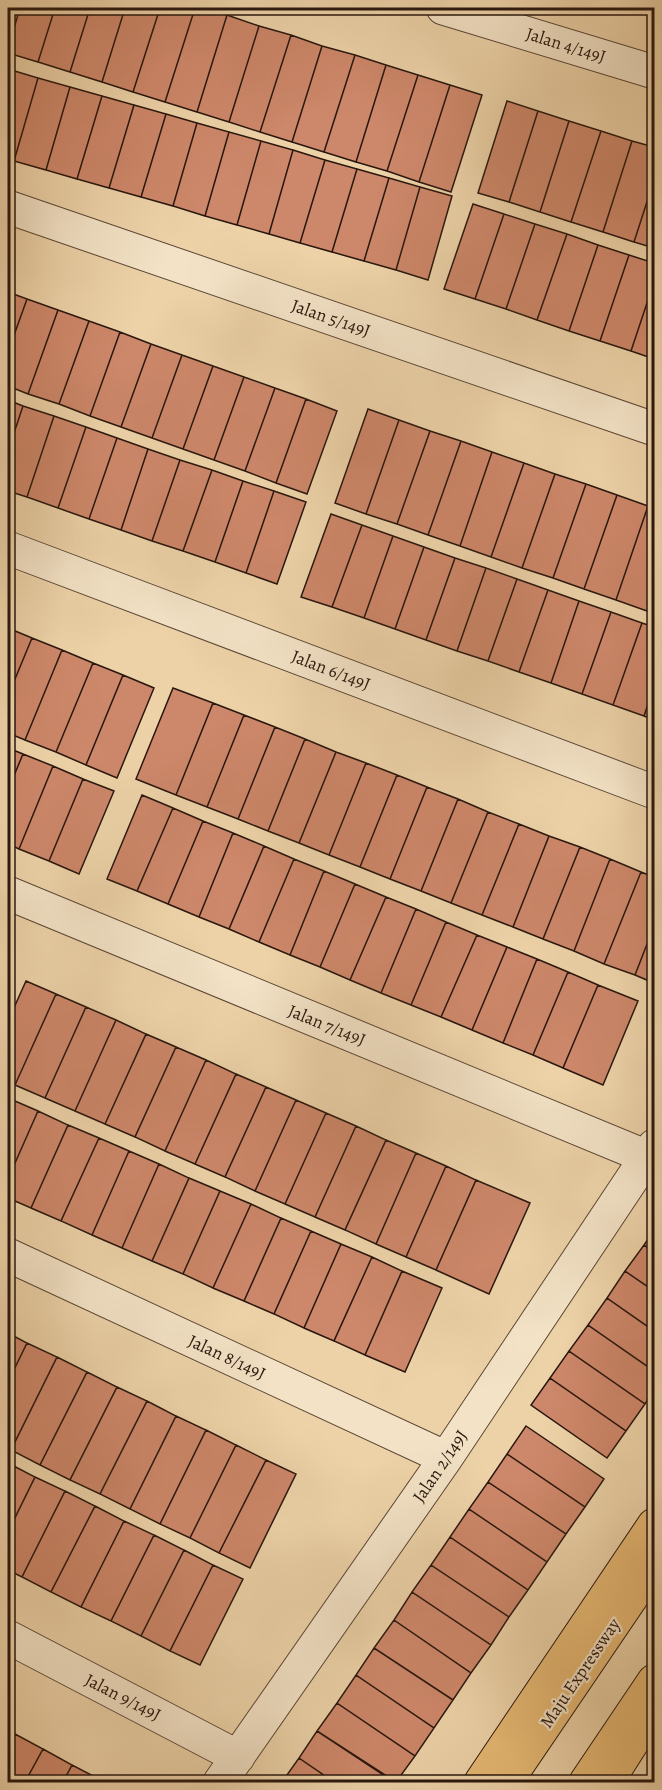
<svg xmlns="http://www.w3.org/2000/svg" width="662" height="1790" font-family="Alegreya,serif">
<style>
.building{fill:#cd876a;stroke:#29170e;stroke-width:1.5}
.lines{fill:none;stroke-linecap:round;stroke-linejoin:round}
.minor-casing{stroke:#5a4634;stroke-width:35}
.major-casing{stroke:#29170e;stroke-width:35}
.highway-casing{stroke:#29170e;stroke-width:35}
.minor{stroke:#f3e2c6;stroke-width:33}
.major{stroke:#e6b974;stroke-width:33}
.highway{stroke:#e6b974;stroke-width:33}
.labels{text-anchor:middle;stroke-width:4.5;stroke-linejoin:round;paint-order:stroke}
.street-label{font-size:18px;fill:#29170e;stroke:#f3e2c6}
</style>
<rect width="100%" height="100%" fill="#edd2a8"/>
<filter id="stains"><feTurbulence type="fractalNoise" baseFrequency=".00333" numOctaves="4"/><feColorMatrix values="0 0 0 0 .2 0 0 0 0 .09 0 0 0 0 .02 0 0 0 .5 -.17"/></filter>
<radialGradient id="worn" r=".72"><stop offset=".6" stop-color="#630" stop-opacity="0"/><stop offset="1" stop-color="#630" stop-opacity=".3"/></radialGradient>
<path class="building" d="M8,8H20L8,48Z
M20,8H55L38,62L8,53V48Z
M55,8H90L70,72L38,62Z
M90,8H125L102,82L70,72Z
M125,8H160L133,92L102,82Z
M160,8H195L165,102L133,92Z
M195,8H201L227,15L197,112L165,102Z
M227,15L259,26L229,122L197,112Z
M259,26L291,35L260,132L229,122Z
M291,35L322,46L292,142L260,132Z
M322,46L355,55L324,152L292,142Z
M355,55L386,65L356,162L324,152Z
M386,65L418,75L387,171L356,162Z
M8,69L38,78L14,161L8,159Z
M418,75L450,85L419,182L387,171Z
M38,78L70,87L46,170L14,161Z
M450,85L482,95L451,192L419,182Z
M70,87L102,96L77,179L46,170Z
M102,96L134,105L109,188L77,179Z
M507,101L538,111L509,202L478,193Z
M134,105L166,114L141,197L109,188Z
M538,111L569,121L540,212L509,202Z
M166,114L197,123L173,206L141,197Z
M569,121L601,131L571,222L540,212Z
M197,123L229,132L205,216L173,206Z
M601,131L632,141L603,232L571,222Z
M229,132L261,141L237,225L205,216Z
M261,141L293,150L269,234L237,225Z
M632,141L654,147V180L634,242L603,232Z
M293,150L325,160L300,243L269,234Z
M325,160L357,169L332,252L300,243Z
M357,169L389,178L364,261L332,252Z
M389,178L420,187L396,270L364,261Z
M654,180V248L634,242Z
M420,187L452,196L428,280L396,270Z
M473,204L504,214L475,299L444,289Z
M504,214L535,224L506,309L475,299Z
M535,224L567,234L537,320L506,309Z
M567,234L598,245L569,331L537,320Z
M598,245L629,255L600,341L569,331Z
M629,255L654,263V282L631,351L600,341Z
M654,282V359L631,351Z
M8,292L27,299L8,352Z
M27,299L58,310L28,394L8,386V352Z
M58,310L89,321L59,404L28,394Z
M89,321L120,332L90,416L59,404Z
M120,332L151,344L121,427L90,416Z
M151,344L182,355L152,438L121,427Z
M182,355L213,366L183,449L152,438Z
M213,366L244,377L214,460L183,449Z
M244,377L275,388L245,471L214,460Z
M275,388L306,399L276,483L245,471Z
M306,399L337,411L307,494L276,483Z
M8,400L23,406L8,451Z
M23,406L54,416L27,497L8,491V451Z
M368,409L399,420L366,514L335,503Z
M54,416L86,427L58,508L27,497Z
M399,420L430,431L397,524L366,514Z
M86,427L117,438L89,519L58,508Z
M430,431L461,441L428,535L397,524Z
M117,438L148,449L121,530L89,519Z
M461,441L492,452L460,546L428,535Z
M148,449L180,460L152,541L121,530Z
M492,452L524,463L491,557L460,546Z
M180,460L212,470L183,551L152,541Z
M524,463L555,474L522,568L491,557Z
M212,470L243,481L215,562L183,551Z
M555,474L586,484L553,578L522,568Z
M243,481L274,491L246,573L215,562Z
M586,484L617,495L584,589L553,578Z
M274,491L306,502L277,584L246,573Z
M617,495L648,506L616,600L584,589Z
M648,506L654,508V589L647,611L616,600Z
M331,514L362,525L332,607L301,597Z
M362,525L393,536L364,618L332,607Z
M393,536L424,547L395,629L364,618Z
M424,547L455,558L426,640L395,629Z
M455,558L486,568L457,651L426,640Z
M486,568L517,579L488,661L457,651Z
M517,579L548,590L519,672L488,661Z
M654,589V614L647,611Z
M548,590L579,601L551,683L519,672Z
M579,601L611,612L582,694L551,683Z
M611,612L642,623L613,705L582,694Z
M642,623L654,627V686L644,716L613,705Z
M8,628L32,638L8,696Z
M32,638L62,650L25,740L8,733V696Z
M62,650L93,663L56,752L25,740Z
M93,663L123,675L86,765L56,752Z
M123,675L154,688L117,778L86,765Z
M654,686V720L644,716Z
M173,688L213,703L176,795L136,779Z
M213,703L244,715L207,807L176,795Z
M244,715L275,727L238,819L207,807Z
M275,727L305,739L268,831L238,819Z
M305,739L336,752L299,843L268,831Z
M8,748L23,754L8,790Z
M336,752L366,763L329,855L299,843Z
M23,754L53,766L19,849L8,844V790Z
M366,763L397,775L360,867L329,855Z
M53,766L83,779L49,861L19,849Z
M397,775L427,787L390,879L360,867Z
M83,779L114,791L79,874L49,861Z
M427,787L458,799L421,891L390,879Z
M142,795L173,808L137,891L107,879Z
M458,799L488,812L451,903L421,891Z
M173,808L203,821L168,904L137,891Z
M488,812L519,824L482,915L451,903Z
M203,821L233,833L199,917L168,904Z
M519,824L549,836L513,927L482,915Z
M233,833L264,846L229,929L199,917Z
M549,836L580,847L543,939L513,927Z
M264,846L294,859L259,942L229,929Z
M580,847L610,859L574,951L543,939Z
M294,859L324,871L290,955L259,942Z
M610,859L641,872L604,964L574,951Z
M324,871L355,884L320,967L290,955Z
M641,872L654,877V926L635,975L604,964Z
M355,884L386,897L350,980L320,967Z
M386,897L416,909L381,993L350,980Z
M416,909L446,922L411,1005L381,993Z
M446,922L477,935L441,1017L411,1005Z
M654,926V983L635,975Z
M477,935L507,947L472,1030L441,1017Z
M507,947L537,959L503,1043L472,1030Z
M537,959L568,972L533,1055L503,1043Z
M568,972L598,985L563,1068L533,1055Z
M26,981L56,994L15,1085L8,1081V1021Z
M598,985L638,1001L603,1085L563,1068Z
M56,994L86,1007L45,1098L15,1085Z
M86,1007L116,1020L75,1111L45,1098Z
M116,1020L146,1034L105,1124L75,1111Z
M146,1034L176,1047L135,1137L105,1124Z
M176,1047L206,1060L165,1151L135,1137Z
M206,1060L236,1074L195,1164L165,1151Z
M236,1074L266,1087L225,1177L195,1164Z
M266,1087L296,1100L255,1191L225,1177Z
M8,1098L38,1111L8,1179Z
M296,1100L326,1113L285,1204L255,1191Z
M38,1111L68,1125L31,1208L8,1198V1179Z
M326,1113L356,1126L315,1217L285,1204Z
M68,1125L99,1138L61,1221L31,1208Z
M356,1126L386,1140L345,1230L315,1217Z
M99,1138L129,1151L92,1235L61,1221Z
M386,1140L416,1153L376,1244L345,1230Z
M129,1151L159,1164L122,1248L92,1235Z
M416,1153L446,1166L406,1257L376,1244Z
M159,1164L189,1178L152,1261L122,1248Z
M446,1166L476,1180L436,1270L406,1257Z
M189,1178L220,1191L183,1274L152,1261Z
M476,1180L530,1203L489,1294L436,1270Z
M220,1191L251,1204L213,1288L183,1274Z
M251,1204L281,1218L244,1301L213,1288Z
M281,1218L311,1231L274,1314L244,1301Z
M654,1230V1252L644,1245Z
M311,1231L341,1244L304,1328L274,1314Z
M341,1244L372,1257L334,1341L304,1328Z
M644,1245L654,1252V1291L625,1271Z
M372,1257L402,1271L365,1355L334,1341Z
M402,1271L442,1288L405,1372L365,1355Z
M625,1271L654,1291V1331L607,1298Z
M607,1298L654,1331V1371L588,1325Z
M588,1325L654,1371V1390L645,1404L569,1351Z
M8,1333L27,1343L8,1382Z
M27,1343L57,1357L11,1450L8,1449V1382Z
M569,1351L645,1404L626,1431L550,1378Z
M57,1357L87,1372L40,1465L11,1450Z
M87,1372L117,1387L70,1480L40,1465Z
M550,1378L626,1431L607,1458L531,1405Z
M117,1387L147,1401L100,1494L70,1480Z
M147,1401L176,1416L130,1509L100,1494Z
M176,1416L206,1430L160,1524L130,1509Z
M526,1426L604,1479L585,1507L507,1454Z
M206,1430L236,1445L190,1538L160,1524Z
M236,1445L266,1460L219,1553L190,1538Z
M507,1454L585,1507L566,1534L488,1482Z
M266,1460L296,1474L250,1568L219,1553Z
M8,1463L35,1477L8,1532Z
M35,1477L65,1491L22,1577L8,1570V1532Z
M488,1482L566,1534L547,1562L469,1509Z
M65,1491L95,1506L51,1592L22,1577Z
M95,1506L124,1521L81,1607L51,1592Z
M469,1509L547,1562L528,1590L450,1537Z
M124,1521L154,1535L111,1621L81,1607Z
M154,1535L184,1550L141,1636L111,1621Z
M450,1537L528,1590L509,1617L431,1565Z
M184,1550L213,1565L170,1651L141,1636Z
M213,1565L243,1579L200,1665L170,1651Z
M431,1565L509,1617L491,1645L412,1592Z
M412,1592L491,1645L471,1673L394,1620Z
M394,1620L471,1673L453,1700L374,1648Z
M374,1648L453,1700L434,1728L356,1675Z
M356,1675L434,1728L415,1756L337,1703Z
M337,1703L415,1756L396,1782L317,1731Z
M317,1731L394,1782H334L299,1758Z
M15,1734L43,1749L25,1782H8V1747Z
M43,1749L72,1765L63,1782H25Z
M299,1758L334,1782H282Z
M72,1765L101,1780L100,1782H63Z"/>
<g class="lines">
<defs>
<path id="minor" d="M443,8L654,72
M8,207L654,429
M8,548L654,792
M8,893L647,1157
M8,1255L446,1458
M8,1637L238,1757
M220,1782L446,1458L654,1146"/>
<path id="major" d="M481,1782L654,1525
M607,1782L654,1708"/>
<path id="highway" d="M506,1782L654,1564
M586,1782L654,1681"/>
</defs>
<use href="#minor" class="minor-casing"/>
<use href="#major" class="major-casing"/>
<use href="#highway" class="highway-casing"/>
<use href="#minor" class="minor"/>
<use href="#major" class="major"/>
<use href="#highway" class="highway"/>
</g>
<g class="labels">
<g class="street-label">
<text transform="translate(566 45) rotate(17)" y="6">Jalan 4/149J</text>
<text transform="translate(331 318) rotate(19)" y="6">Jalan 5/149J</text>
<text transform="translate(331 670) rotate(21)" y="6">Jalan 6/149J</text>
<text transform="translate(327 1025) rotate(22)" y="6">Jalan 7/149J</text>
<text transform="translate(227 1357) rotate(25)" y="6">Jalan 8/149J</text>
<text transform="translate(440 1466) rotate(-56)" y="6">Jalan 2/149J</text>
<text transform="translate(580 1673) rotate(-56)" y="6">Maju Expressway</text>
<text transform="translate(123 1697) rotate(27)" y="6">Jalan 9/149J</text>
</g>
</g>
<rect width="662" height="1790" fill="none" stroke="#edd2a8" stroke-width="30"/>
<rect x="9" y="9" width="644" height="1772" fill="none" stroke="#29170e" stroke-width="3"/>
<rect x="15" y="15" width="632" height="1760" fill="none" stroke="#29170e" stroke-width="1.5"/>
<rect width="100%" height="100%" filter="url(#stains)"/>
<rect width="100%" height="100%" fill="url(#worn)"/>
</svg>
